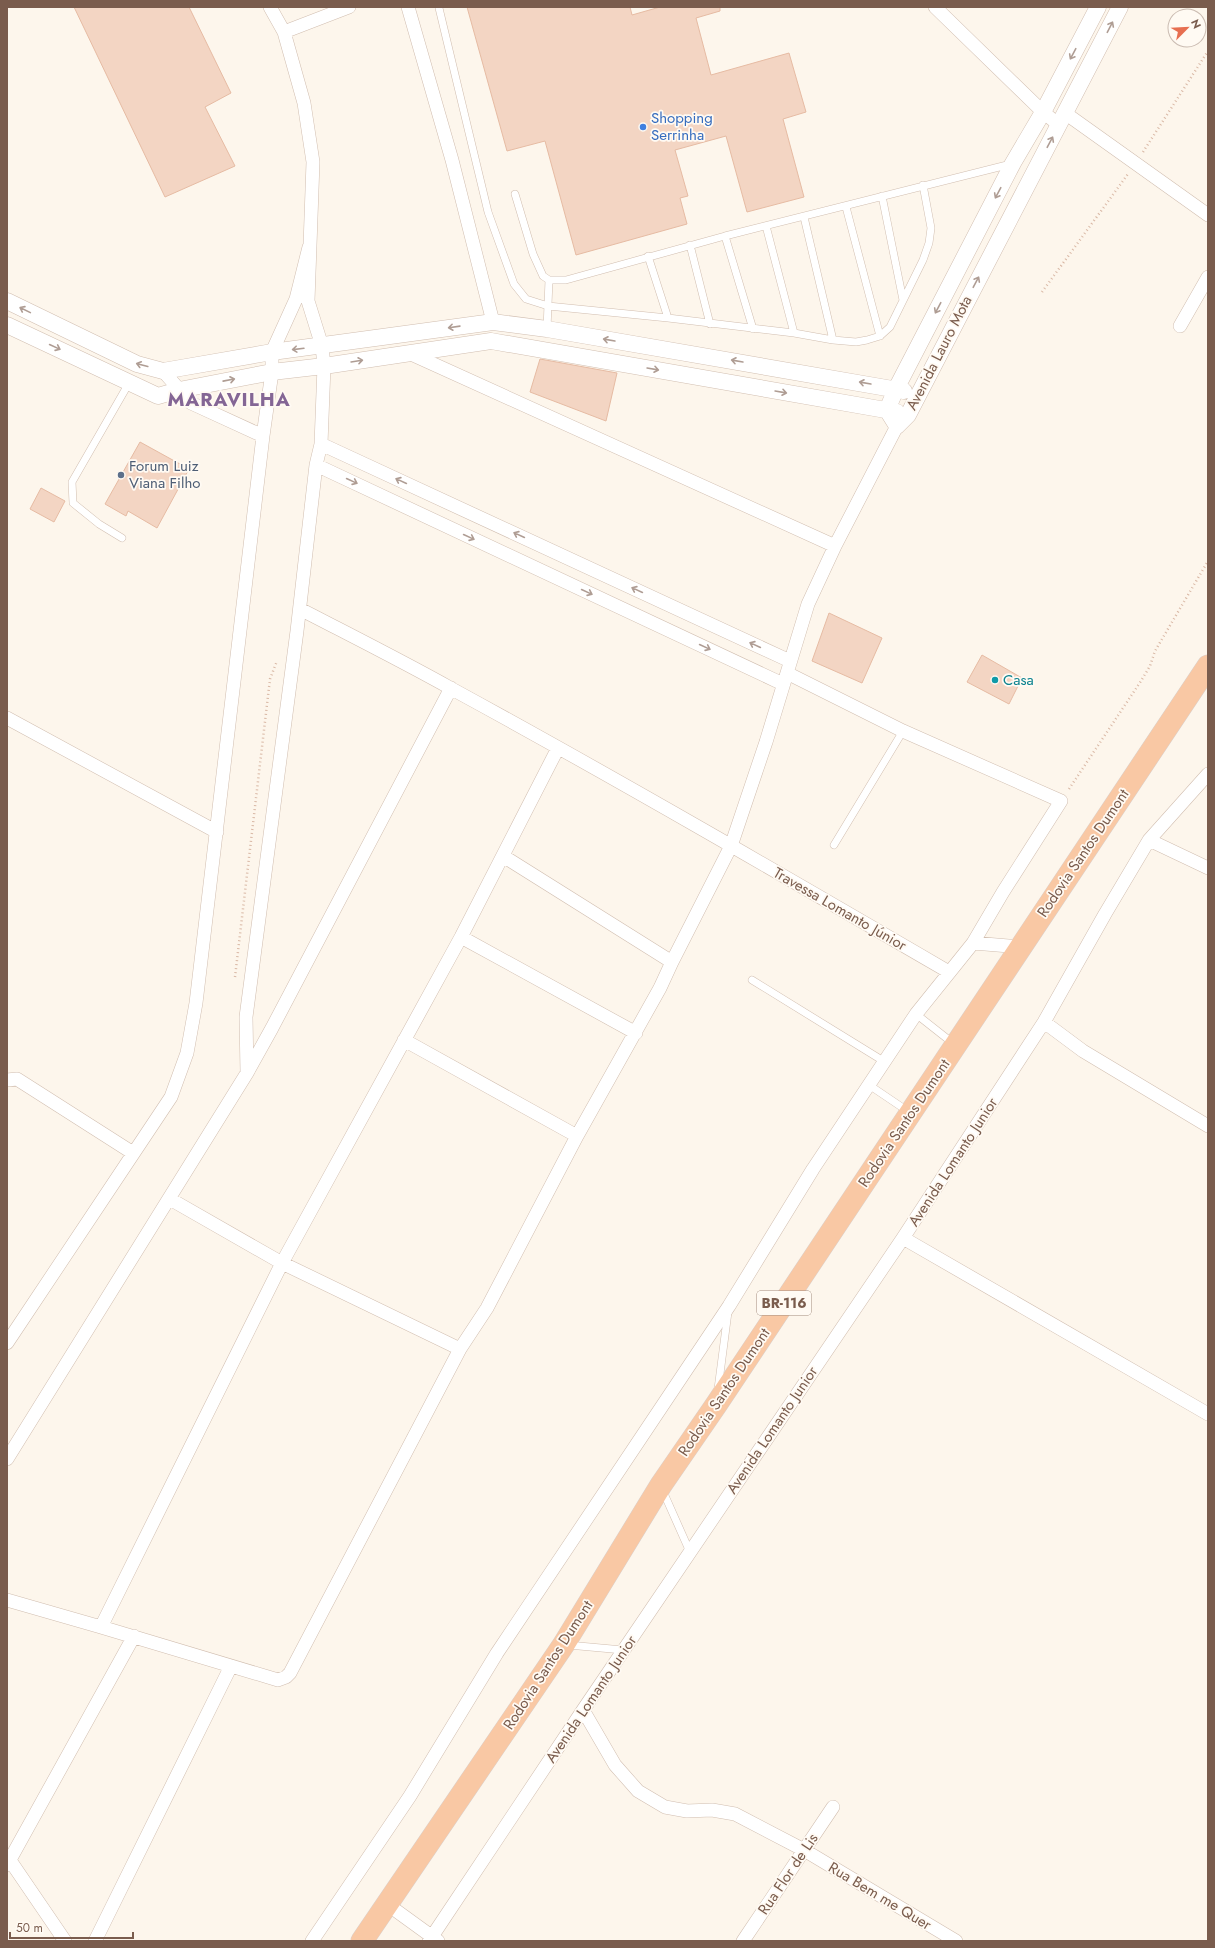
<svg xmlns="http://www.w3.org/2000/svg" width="1215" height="1948" font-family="Jost,sans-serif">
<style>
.building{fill:#f3d5c3;stroke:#e6bba3}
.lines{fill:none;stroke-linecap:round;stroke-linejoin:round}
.service-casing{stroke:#d1beb0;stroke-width:8}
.minor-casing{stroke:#d1beb0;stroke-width:14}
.tertiary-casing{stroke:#d1beb0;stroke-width:17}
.trunk-casing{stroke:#dad1cd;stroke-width:23}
.path{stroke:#d9b8a5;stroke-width:2.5;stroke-dasharray:1 3;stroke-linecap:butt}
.service{stroke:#fff;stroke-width:7}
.minor{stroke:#fff;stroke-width:13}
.tertiary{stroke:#fff;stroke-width:16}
.trunk{stroke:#f9c8a4;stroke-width:22}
.oneway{stroke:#af9d94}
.shop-dot{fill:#3f7fe0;stroke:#fffaf3;stroke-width:1.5}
.service-dot{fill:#5c6f8a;stroke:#fffaf3;stroke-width:1.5}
.culture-dot{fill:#0f9aa8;stroke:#fffaf3;stroke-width:1.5}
.labels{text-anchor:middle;stroke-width:3.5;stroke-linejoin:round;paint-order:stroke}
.shield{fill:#fffaf3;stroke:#a28b7f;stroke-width:1}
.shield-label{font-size:14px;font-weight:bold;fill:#7a5c4d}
.shop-label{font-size:15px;fill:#366cbe;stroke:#fffaf3;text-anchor:start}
.street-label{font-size:15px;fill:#7a5c4d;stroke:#fffaf3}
.service-label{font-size:15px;fill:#4e5e75;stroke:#fffaf3;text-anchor:start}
.culture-label{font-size:15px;fill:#0d838f;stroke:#fffaf3;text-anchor:start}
.district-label{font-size:19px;font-weight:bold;letter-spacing:1px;fill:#846695;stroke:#fffaf3}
</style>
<rect width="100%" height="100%" fill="#fdf6ec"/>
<path class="building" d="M74,7H189L231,93L205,107L235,166L165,197Z
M467,7H630L632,15L660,7H720V11L696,18L711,75L789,53L806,112L783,119L804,197L747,212L726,136L675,150L688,196L680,198L687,224L576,255L545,141L507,151Z
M540,359L617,373L606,421L530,392Z
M140,442L189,469L157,528L128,511L126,516L105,504Z
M41,488L65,501L54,522L30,509Z
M829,613L882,638L862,683L812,661Z
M982,655L1022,678L1009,704L967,682Z"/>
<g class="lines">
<defs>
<path id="service" d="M439,8L488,212L514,284L526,299L548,306L668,318L794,333L833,340L856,342L867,340L880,336L890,327L923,260L929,243L931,228L923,185
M515,194L533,254L543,276L549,280
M882,196L903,300
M846,207L880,336
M804,217L833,340
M766,226L794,333
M725,236L753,329
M690,245L710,324
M648,256L668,318
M547,329L549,280H566L725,236L1011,164
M122,538L99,524L73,503L72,482L129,383
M834,845L903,731
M752,980L885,1062
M916,1014L954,1044
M869,1085L909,1112
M718,1389L728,1312
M662,1489L690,1552
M568,1645L623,1650"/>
<path id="minor" d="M408,7L452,160L493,322
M935,7L1043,112L1059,125
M284,32L349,7
M1065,113L1208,215
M1180,326L1208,277
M409,353L835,546
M163,371L191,403L263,436
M321,444L790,661
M316,465L783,684
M300,609C350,635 402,661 452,689C619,780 784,876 949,972
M7,718L217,832
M1149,840L1208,868
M503,856L672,962
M461,937L636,1033
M973,943L1021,947
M1044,1022L1083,1051L1208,1126
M404,1040L577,1136
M247,1073L246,1017L297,631L316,465L321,444L324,366L322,346L308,301L313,162L304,103L284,32L270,7
M7,1080L17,1079L133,1153
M170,1199L282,1263L460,1349
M903,1238L1208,1414
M7,1343L171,1097L187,1053L196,1003L263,436L272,372V352L296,299L309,247
M7,1459L247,1073L272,1028L451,688
M7,1600L101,1627L282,1263L461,937L558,748
M101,1627L278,1680L286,1677L290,1673L460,1349L487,1308L577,1136L660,988L672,962L731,846L766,742L808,604L835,546L897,426
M583,1710L615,1765L638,1791L665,1807L687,1811L712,1810L735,1814L804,1850L956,1941
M7,1856L65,1941
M7,1865L134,1636
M387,1904L438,1941
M95,1941L231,1666
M312,1941L410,1796L497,1653L729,1306L813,1169L916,1014L973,943L1003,892L1061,801L903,731L787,673
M429,1941L583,1710L903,1238L1044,1022L1105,914L1149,840L1208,774
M743,1941L833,1807"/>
<path id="tertiary" d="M1098,7L1043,112L1013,163L896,389L887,410L897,426L908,415L1120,7
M7,301L137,364L163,371L272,352L493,322L547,329L904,391
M7,325L158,396L179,390L272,372L324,366L491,341L897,412"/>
<path id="trunk" d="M362,1941L564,1644L661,1485L716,1405L1208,666"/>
</defs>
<use href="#service" class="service-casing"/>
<use href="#minor" class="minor-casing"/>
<use href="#tertiary" class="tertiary-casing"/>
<use href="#trunk" class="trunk-casing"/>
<path class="path" d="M1143,152L1208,51
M1042,292L1128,174
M1069,789L1141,681L1150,666L1155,651L1208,561
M235,977L270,679L277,661"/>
<use href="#service" class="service"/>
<use href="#minor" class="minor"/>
<use href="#tertiary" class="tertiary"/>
<use href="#trunk" class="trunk"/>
</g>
<defs><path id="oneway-shaft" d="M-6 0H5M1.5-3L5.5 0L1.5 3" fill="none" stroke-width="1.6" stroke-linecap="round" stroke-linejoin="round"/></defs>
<g class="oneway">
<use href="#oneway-shaft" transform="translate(1110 27) rotate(-63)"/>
<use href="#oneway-shaft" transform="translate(1073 54) rotate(118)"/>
<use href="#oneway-shaft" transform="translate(1050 142) rotate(-62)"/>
<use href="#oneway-shaft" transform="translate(998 193) rotate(118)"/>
<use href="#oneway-shaft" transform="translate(976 282) rotate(-62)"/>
<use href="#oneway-shaft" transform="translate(938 308) rotate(118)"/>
<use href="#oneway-shaft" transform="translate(25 310) rotate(-154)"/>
<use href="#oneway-shaft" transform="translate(454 327) rotate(172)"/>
<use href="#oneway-shaft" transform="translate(609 340) rotate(-170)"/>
<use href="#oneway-shaft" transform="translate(55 347) rotate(25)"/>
<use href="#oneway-shaft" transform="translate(298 349) rotate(173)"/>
<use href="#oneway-shaft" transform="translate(357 361) rotate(-9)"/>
<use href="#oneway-shaft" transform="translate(737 361) rotate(-170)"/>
<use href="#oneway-shaft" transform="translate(142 365) rotate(-165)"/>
<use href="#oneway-shaft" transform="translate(653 369) rotate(10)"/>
<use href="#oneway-shaft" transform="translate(229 380) rotate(-11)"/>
<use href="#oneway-shaft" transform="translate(865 383) rotate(-170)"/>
<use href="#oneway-shaft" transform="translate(781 392) rotate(10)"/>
<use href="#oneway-shaft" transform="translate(352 481) rotate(25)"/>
<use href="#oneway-shaft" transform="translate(401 481) rotate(-155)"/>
<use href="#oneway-shaft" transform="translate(519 535) rotate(-155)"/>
<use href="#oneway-shaft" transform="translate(469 537) rotate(25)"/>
<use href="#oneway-shaft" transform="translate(637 590) rotate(-155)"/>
<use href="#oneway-shaft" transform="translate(587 592) rotate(25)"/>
<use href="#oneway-shaft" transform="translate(755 645) rotate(-155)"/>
<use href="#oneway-shaft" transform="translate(705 647) rotate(25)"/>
</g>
<circle class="shop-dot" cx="643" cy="127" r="4"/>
<circle class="service-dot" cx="121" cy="475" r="4"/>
<circle class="culture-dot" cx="995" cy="680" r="4"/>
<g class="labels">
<rect class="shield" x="757" y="1291" width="54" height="24" rx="3"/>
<g class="shield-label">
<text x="784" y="1308">BR-116</text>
</g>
<g class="shop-label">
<text x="651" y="123">Shopping<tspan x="651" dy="17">Serrinha</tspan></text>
</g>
<g class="street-label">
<text transform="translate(939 353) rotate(-63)" y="5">Avenida Lauro Mota</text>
<text transform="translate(1083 853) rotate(-56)" y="5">Rodovia Santos Dumont</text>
<text transform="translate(840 909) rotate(30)" y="5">Travessa Lomanto Júnior</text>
<text transform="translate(904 1123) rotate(-56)" y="5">Rodovia Santos Dumont</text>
<text transform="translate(953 1162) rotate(-57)" y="5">Avenida Lomanto Junior</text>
<text transform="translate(724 1392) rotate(-56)" y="5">Rodovia Santos Dumont</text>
<text transform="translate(772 1430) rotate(-56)" y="5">Avenida Lomanto Junior</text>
<text transform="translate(548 1665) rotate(-57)" y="5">Rodovia Santos Dumont</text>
<text transform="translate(591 1699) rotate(-56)" y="5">Avenida Lomanto Junior</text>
<text transform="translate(788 1874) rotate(-56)" y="5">Rua Flor de Lis</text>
<text transform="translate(880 1896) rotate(31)" y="5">Rua Bem me Quer</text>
</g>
<g class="service-label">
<text x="129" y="471">Forum Luiz<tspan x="129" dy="17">Viana Filho</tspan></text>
</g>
<g class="culture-label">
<text x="1003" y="685">Casa</text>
</g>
<g class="district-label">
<text x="229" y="406">MARAVILHA</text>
</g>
</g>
<rect width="1215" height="1948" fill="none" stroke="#7a5c4d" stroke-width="16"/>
<g transform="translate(1187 28) rotate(66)"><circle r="19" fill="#fffaf3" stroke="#cabbb1"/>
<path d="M0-3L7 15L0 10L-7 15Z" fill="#e76f51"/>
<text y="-6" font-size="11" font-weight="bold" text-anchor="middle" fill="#7a5c4d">N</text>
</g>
<path d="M10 1932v6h123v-6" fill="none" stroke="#7a5c4d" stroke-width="2"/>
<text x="16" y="1932" font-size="12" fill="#7a5c4d" stroke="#fffaf3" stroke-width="3" paint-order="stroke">50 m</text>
</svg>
